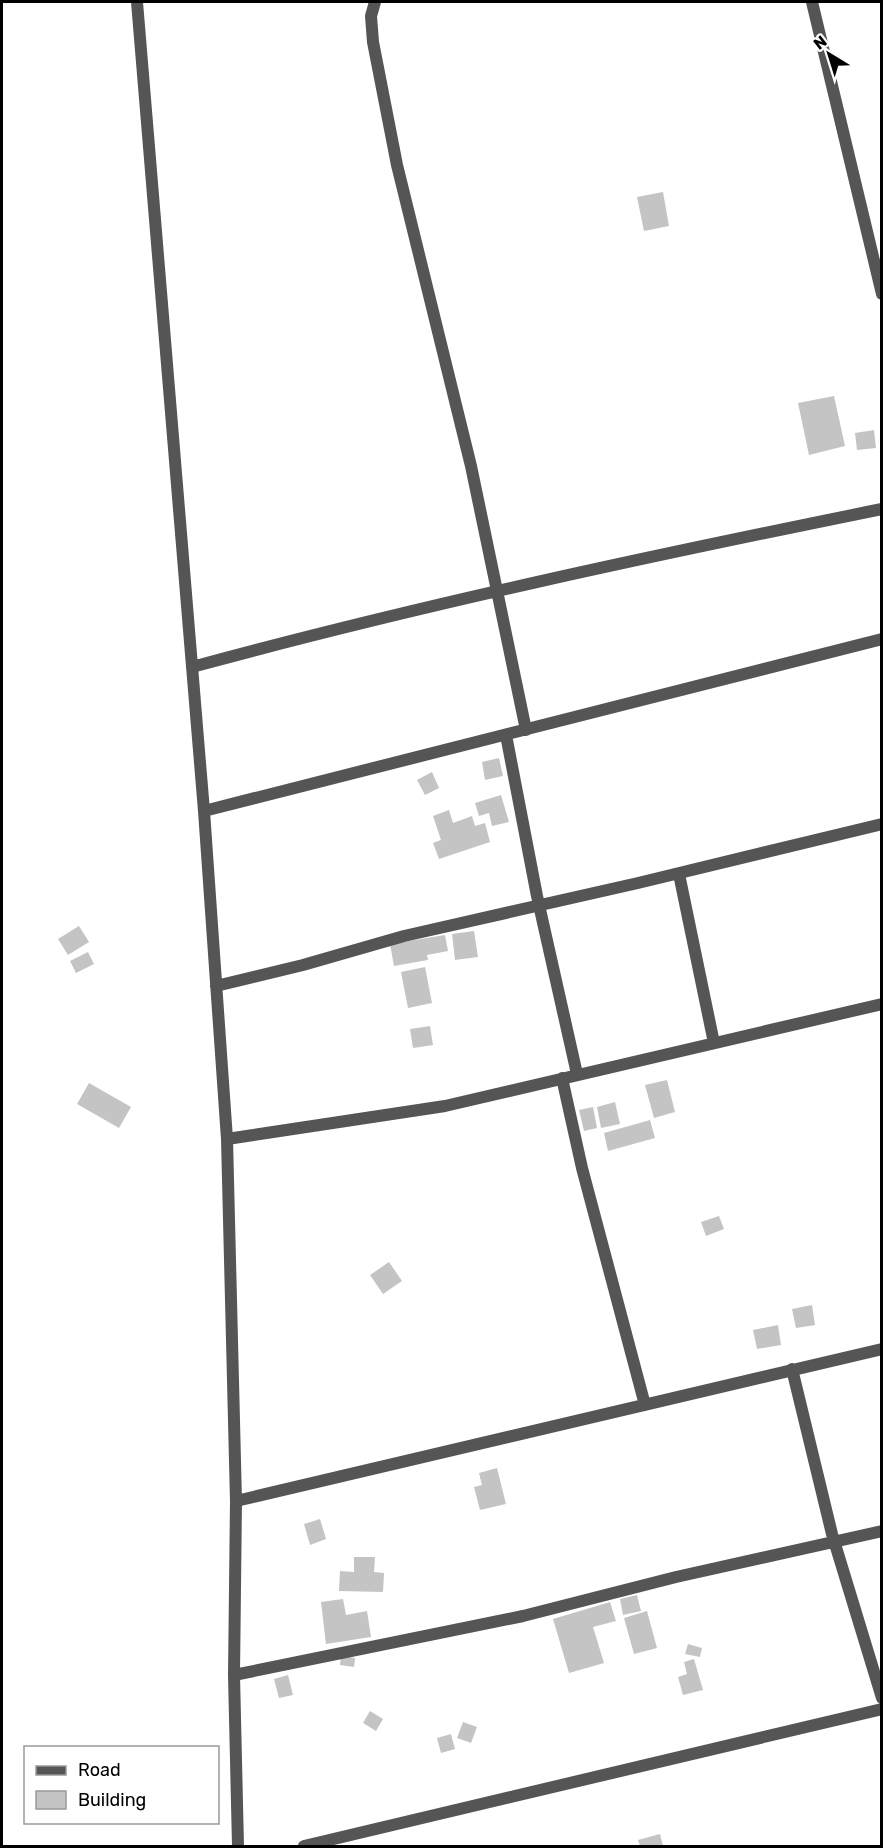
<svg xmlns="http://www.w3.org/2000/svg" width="883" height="1848" font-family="Rubik,sans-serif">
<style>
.building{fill:#c4c4c4}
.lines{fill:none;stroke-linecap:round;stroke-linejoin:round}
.street{stroke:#555;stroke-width:12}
</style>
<rect width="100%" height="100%" fill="#fff"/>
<path class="building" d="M663,192L669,226L644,231L637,197Z
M834,396L845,446L809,455L798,403Z
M874,430L876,448L857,450L855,433Z
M499,758L503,776L485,780L482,762Z
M432,772L439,788L425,795L417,780Z
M501,795L509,822L492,826L489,813L479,816L475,803Z
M449,810L453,823L472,816L475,826L485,823L490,842L439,859L433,843L441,840L433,816Z
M79,926L89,942L68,955L58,939Z
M474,931L478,957L455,960L452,934Z
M445,935L448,951L427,955L428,960L394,966L390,944Z
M88,952L94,964L76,973L70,961Z
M425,967L432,1003L408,1008L401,972Z
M430,1026L433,1045L413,1048L410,1029Z
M667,1080L675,1112L654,1118L645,1085Z
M89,1083L131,1107L119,1128L77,1104Z
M615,1102L620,1124L601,1128L597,1107Z
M593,1107L597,1128L584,1131L579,1110Z
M650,1120L655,1138L608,1151L604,1133Z
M719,1216L724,1229L706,1236L701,1222Z
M389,1262L402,1281L383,1294L370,1275Z
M812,1305L815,1325L796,1328L792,1309Z
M778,1325L781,1345L757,1349L753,1330Z
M497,1468L506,1504L480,1510L474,1487L482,1485L479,1473Z
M320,1519L326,1539L310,1545L304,1524Z
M354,1557H375L374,1572L384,1573L383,1592L339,1591L340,1571L354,1572Z
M637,1595L641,1611L623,1615L620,1599Z
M343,1599L346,1615L367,1611L371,1637L326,1644L321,1602Z
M610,1602L616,1621L593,1627L604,1663L569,1673L553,1619Z
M647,1611L657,1648L634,1654L624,1618Z
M688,1644L702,1648L700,1657L685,1654Z
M341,1656L355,1658L354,1667L340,1665Z
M694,1659L703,1690L683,1695L678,1677L687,1674L684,1662Z
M288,1675L293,1695L279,1698L274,1679Z
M370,1711L383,1719L376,1731L363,1723Z
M463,1722L477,1727L471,1743L457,1738Z
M451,1734L455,1749L441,1753L437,1738Z
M660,1834L663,1846H640L638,1840Z"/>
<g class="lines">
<path class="street" d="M137,2L204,811L227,1139L236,1501L234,1675L238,1846
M375,2L371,16L373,42L397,165L471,466L526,730
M812,2L882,294
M192,667C420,605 650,556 882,509
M506,735L537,896L577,1074
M204,811L882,639
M679,874L714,1043
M216,986L303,965L404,936L638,883L882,824
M562,1078L582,1168L645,1405
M227,1139L445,1106L882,1004
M792,1369L832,1534L882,1698
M236,1501L882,1349
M234,1675L523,1616L676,1577L882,1531
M304,1846L882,1709"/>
</g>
<rect width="883" height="1848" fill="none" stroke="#000000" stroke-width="6"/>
<rect x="24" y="1746" width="195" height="78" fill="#ffffff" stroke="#999999" stroke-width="1.5"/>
<rect x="36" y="1766" width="30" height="9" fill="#555555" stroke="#999999" stroke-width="1.5"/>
<text x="78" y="1776" font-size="18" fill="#000000">Road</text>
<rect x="36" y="1791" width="30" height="18" fill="#c4c4c4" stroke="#999999" stroke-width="1.5"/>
<text x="78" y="1806" font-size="18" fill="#000000">Building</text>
<g transform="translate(829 54) rotate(322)" stroke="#ffffff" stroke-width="4.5" paint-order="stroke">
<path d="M0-4.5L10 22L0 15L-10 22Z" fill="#000000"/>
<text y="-9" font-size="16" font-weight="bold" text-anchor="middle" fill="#000000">N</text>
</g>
</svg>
